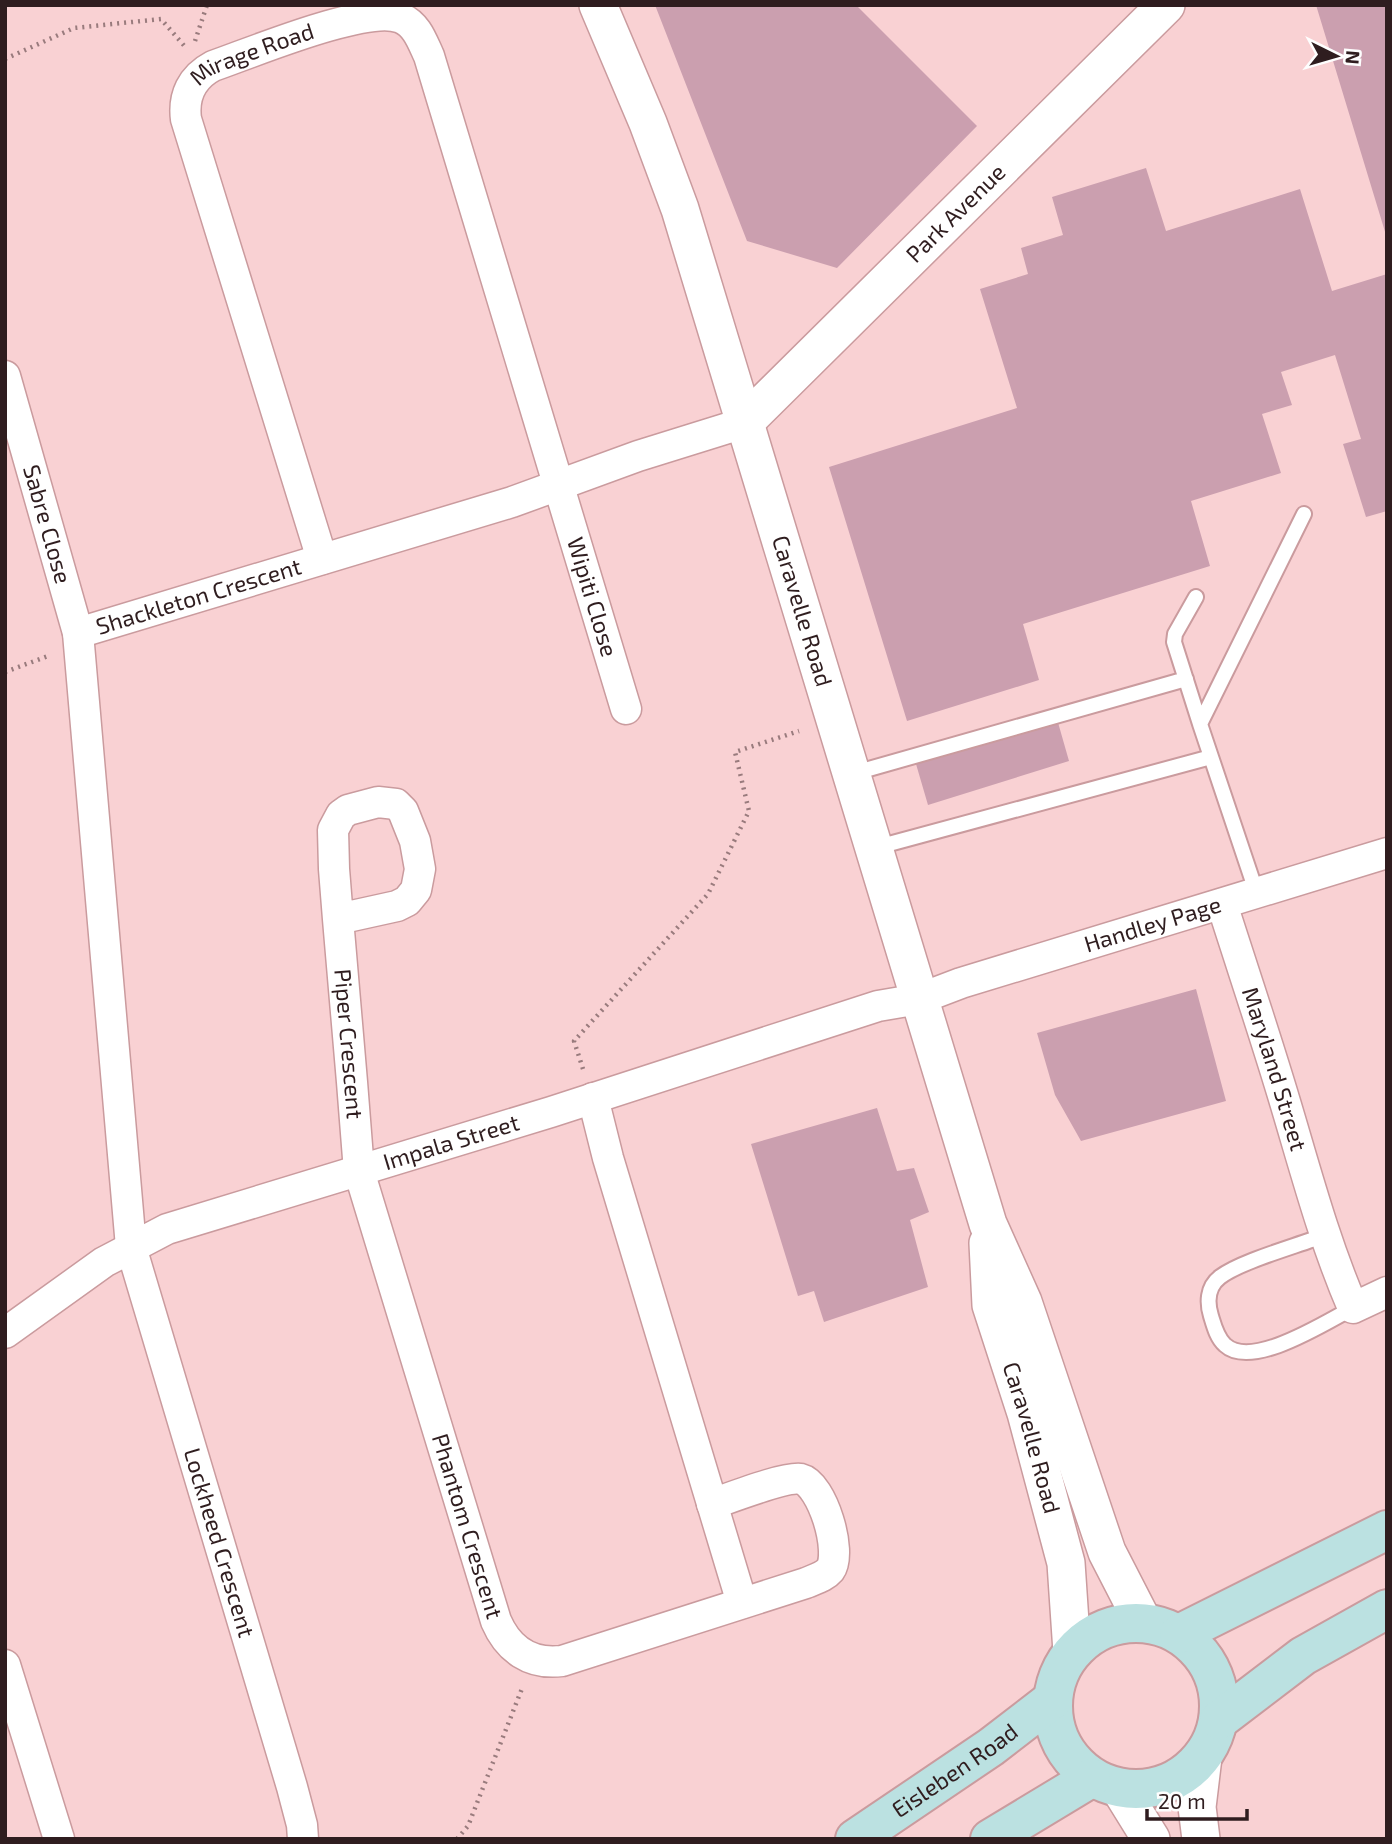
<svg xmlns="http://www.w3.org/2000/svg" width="1392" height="1844" font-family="'Exo 2',sans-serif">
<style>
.building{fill:#cb9faf}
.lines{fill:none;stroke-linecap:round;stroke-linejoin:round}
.service-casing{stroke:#ca9b9e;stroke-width:18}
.minor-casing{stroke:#ca9b9e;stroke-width:33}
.tertiary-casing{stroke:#ca9b9e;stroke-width:40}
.secondary-casing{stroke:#ca9b9e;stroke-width:42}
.path{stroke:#997b7d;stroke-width:4.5;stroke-dasharray:2 5;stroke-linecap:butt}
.service{stroke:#fff;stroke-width:14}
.minor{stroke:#fff;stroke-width:30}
.tertiary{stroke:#fff;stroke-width:37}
.secondary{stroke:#bbe1e1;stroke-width:38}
.labels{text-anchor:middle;stroke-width:7;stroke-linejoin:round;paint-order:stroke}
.street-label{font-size:23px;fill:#2f1d1f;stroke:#fefefe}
</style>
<rect width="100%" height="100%" fill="#f9d1d3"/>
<path class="building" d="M655,5H856L977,126L837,268L747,241Z
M1316,5H1387V235H1386Z
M1146,168L1166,231L1300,189L1332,291L1387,274V511L1366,517L1343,444L1361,439L1335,355L1281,372L1292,405L1262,414L1281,473L1191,501L1210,566L1023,624L1039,680L907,721L829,467L1017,408L980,289L1028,274L1021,248L1063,235L1052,197Z
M1057,719L1069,761L928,805L916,764Z
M1196,989L1226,1101L1081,1141L1055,1095L1037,1033Z
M877,1108L897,1171L914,1168L929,1212L910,1220L928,1287L824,1322L814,1291L798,1296L751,1144Z"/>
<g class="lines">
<defs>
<path id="service" d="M1196,597L1175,634L1174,642L1200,724L1304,514
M1200,724L1257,894
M851,774L1186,679
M874,848L1211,757
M1325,1235C1297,1246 1241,1261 1220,1277C1207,1287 1207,1303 1211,1316C1214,1326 1217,1338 1225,1345C1252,1370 1326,1322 1353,1308"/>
<g id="minor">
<path id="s1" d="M5,376L78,633L131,1247L292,1787L302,1825L303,1839"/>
<path id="s2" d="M322,559L186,119C183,96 192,77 213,66C251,53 367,4 401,18C417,25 422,41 429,56L626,709"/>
<path id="s3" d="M78,633L512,502L638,456L744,423"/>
<path id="s4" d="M1222,904C1243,970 1265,1035 1285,1102C1306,1172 1324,1241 1353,1308L1387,1292"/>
<path id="s5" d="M338,919L397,906L407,901L416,890L420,869L415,841L403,811L396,804L378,802L348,810L341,815L333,830L334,869L338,919L352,1082L359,1171L496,1621C508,1649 530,1665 562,1661L806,1583C815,1579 824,1577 830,1570C843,1552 822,1484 801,1479C786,1476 730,1498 712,1504"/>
<path d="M593,1098L608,1158L742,1603"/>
<path id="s6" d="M5,1333L104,1262L167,1229L551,1112L878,1006L919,999L961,983L1387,853"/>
<path d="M5,1665L59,1839"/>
</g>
<g id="tertiary">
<path id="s7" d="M598,5L648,123L680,209L988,1224L1023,1302L1107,1552L1143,1622"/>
<path id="s8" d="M744,423L1166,5"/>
<path id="s9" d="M988,1243L991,1305L1026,1413L1066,1563L1072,1652"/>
<path d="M1120,1789L1151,1839"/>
<path d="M1201,1839L1197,1807L1203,1757"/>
</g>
<g id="secondary">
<circle cx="1136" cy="1706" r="83"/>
<path d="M1179,1634L1387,1530"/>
<path d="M1219,1720L1303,1656L1387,1609"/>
<path id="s10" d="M855,1839L991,1747L1052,1700"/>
<path d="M990,1839L1091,1778"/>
</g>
</defs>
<use href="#service" class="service-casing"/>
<use href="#minor" class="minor-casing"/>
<use href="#tertiary" class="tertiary-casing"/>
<use href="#secondary" class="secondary-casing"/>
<path class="path" d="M195,41L207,5
M5,59L74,28L161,19L187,49
M5,672L48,656
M583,1069L574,1041L708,894L749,811L735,752L799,731
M457,1839L468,1826L523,1686"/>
<use href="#service" class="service"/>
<use href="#minor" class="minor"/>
<use href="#tertiary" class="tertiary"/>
<use href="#secondary" class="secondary"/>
</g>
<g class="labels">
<g class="street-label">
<text dy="8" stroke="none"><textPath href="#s2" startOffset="565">Mirage Road</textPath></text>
<text dy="8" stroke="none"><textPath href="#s8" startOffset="298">Park Avenue</textPath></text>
<text dy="8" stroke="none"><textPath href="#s1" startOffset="154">Sabre Close</textPath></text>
<text dy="8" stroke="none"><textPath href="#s3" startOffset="126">Shackleton Crescent</textPath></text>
<text dy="8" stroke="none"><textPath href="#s2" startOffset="1334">Wipiti Close</textPath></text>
<text dy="8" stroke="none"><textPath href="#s7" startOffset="640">Caravelle Road</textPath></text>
<text dy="8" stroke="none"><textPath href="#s6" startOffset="1225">Handley Page</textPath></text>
<text dy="8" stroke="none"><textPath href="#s5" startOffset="467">Piper Crescent</textPath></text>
<text dy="8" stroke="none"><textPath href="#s4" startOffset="173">Maryland Street</textPath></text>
<text dy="8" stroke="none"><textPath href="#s6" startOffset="490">Impala Street</textPath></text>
<text dy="8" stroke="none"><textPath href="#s9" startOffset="201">Caravelle Road</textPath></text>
<text dy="8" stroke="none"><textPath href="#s5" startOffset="966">Phantom Crescent</textPath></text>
<text dy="8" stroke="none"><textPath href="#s1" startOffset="1192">Lockheed Crescent</textPath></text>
<text dy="8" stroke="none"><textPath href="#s10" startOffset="121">Eisleben Road</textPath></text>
</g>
</g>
<rect width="1392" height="1844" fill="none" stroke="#2f1d1f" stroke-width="14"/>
<g transform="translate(1336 56) rotate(95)" stroke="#fefefe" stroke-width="5" paint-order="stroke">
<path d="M0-5L12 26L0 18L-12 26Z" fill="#2f1d1f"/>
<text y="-10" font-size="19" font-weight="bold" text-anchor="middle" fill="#2f1d1f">N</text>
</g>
<path d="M1147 1809v10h100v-10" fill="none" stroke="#2f1d1f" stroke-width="3.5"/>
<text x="1158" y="1809" font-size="21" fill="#2f1d1f" stroke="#fefefe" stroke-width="5" paint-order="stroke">20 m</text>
</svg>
